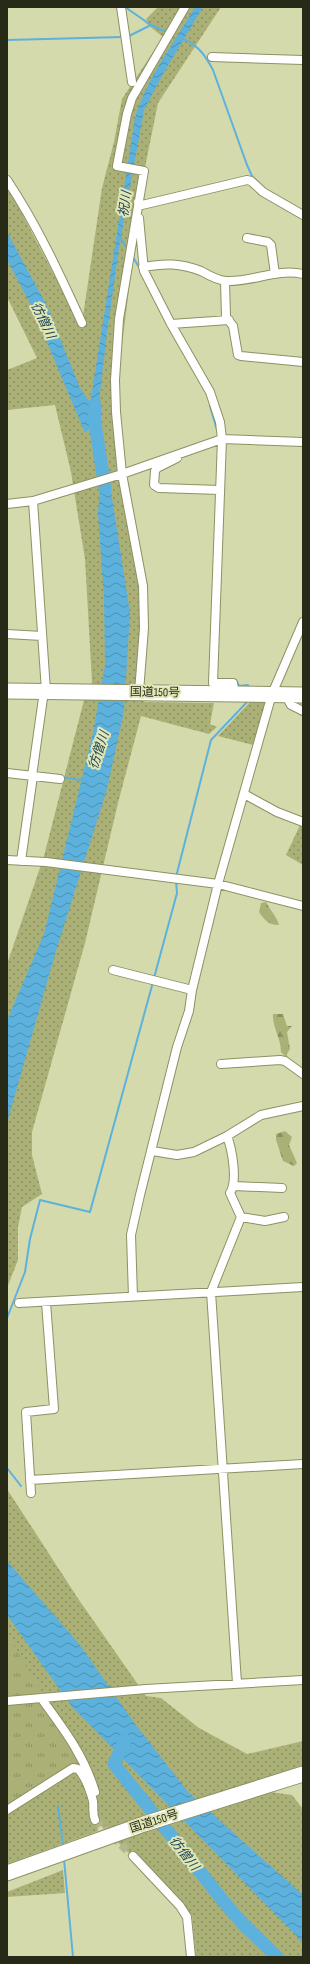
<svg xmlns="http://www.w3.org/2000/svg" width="310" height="1964" font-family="'Sofia Sans Condensed','Noto Sans JP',sans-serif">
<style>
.grass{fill:url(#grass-dots)}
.forest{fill:url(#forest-firs)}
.park{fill:url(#park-tufts)}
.water{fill:url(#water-waves)}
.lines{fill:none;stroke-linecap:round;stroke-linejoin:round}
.stream{stroke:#5cb1dd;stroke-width:2}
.river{stroke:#5cb1dd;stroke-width:13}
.street-tunnel{stroke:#b2b78e;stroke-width:8;stroke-dasharray:8 4;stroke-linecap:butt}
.street-casing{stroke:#8d9165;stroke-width:10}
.highway-casing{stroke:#8d9165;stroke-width:17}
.street{stroke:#fff;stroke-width:8}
.highway{stroke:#fff;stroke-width:15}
.labels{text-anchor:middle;stroke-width:4;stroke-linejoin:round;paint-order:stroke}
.street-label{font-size:12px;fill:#282a18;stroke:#e2e7b8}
.water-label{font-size:13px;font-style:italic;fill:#193f52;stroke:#e2e7b8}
</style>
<defs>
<pattern id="grass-dots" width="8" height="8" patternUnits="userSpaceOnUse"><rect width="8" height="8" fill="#abb176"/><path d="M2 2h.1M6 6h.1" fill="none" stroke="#8b9060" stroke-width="1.8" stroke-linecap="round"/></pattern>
<pattern id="forest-firs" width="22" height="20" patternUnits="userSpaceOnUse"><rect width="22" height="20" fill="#abb176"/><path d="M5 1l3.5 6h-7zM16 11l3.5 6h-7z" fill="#8b9060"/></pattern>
<pattern id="park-tufts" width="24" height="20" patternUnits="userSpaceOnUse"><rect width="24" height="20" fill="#abb176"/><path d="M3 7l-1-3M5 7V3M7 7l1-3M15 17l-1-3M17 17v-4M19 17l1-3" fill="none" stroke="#8b9060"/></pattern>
<pattern id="water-waves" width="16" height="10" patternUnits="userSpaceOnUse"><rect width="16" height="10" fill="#5cb1dd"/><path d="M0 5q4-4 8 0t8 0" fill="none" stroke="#4c90b2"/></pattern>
</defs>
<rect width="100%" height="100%" fill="#d5daac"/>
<path class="grass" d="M158,7H221L158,103L143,177L113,417L144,612V702L214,703L210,724L217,727L209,734L141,716L118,803L85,943L32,1132V1155L42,1194L22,1207L18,1227V1260L7,1288V964L44,856L84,700L92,682L85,559L71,472L55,405L7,410V370L37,358L7,297V185L76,317L82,323L102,188L114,142L122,99L163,37L143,21L150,25L146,19Z
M251,701L270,702L257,746L218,736Z
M300,825L303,826V865L286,855Z
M7,1489L79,1600L146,1696L161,1698L199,1728L247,1754L303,1741V1769L270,1792L292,1795L303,1809V1957H196L192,1915L97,1822L98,1831L7,1864Z
M63,1870L65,1893L7,1897V1892Z"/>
<path class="forest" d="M266,902C270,910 277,917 279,925C269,925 265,921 259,912L261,903Z
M273,1014H283L287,1026H292L287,1032L290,1049L287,1054V1058L281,1052C281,1038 272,1027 273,1014Z
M285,1131L292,1137L289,1145L297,1163L294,1166L283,1161L276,1140V1134Z"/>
<path class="park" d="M7,1634L85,1763L7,1806Z"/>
<path class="water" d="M195,7H203L163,74L144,110L119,248L107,333L100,393L101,417L85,433L33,309L7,260V232L47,306L80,388L89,401L91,398L135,118C147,78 174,43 195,7Z
M104,447L130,613L124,711L107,789L56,951L7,1123V1020L44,934L93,733L105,665L104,598L98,513Z
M7,1561L80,1645L135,1724L189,1793L303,1895V1945L296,1935L72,1707L7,1615Z"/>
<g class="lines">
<path class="stream" d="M125,7L151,25L168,33
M127,37L151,25
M183,39C199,46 205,55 213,70L247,165L252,176L259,183
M7,40L123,37
M120,237L128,250
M133,257L140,269
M210,406L217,430
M233,680H236L239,686L248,685V689
M62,777L85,781
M176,877L211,740L248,701
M154,978L177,893L176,881
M7,1318L25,1272L30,1239L40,1200L90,1212L153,982
M7,1468L21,1486
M58,1806L63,1846
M64,1859L73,1957"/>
<path class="river" d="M95,407L94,417L105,488
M125,1740L114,1764L224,1902L243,1924L277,1957"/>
<path class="street-tunnel" d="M95,1820L133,1856"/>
<defs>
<path id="street" d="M121,7L132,82
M212,57L303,60
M7,180C37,225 60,275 82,323
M138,202L142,205L247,180L251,181L263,192L303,215
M139,218L144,271L171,324L210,392L220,422L222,439L213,683H233L235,694
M247,238L268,242L271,245L275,274
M143,267C165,263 180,263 201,271C208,275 219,281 227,281C253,282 277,268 303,274
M225,281L226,317L233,326L238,355L241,356L303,362
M171,324L229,320
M177,458L157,468L155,471L154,485L159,488L220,490
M33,501L46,691
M7,504L33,501L122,474L222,439L303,442
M7,634L42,636
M139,692L144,628L143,586L122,474L116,412L115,380L119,319L144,171L117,166L127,114L132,98L185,7
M285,694L291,705L303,711
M7,773L60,779
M32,776L44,691
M244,794L277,812L303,822
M7,860L46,862L218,884L303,906
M21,861L33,776
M113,970L192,990
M221,1064L280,1060L285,1061L303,1074
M227,1136C232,1149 238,1181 230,1193L241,1217L211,1292L237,1683
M152,1151L177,1155L194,1152L227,1136L261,1115L303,1106
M234,1186L282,1188
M241,1217L265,1221L284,1217
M133,1297L131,1235L140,1195L177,1047L189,1011L192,990L218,884L272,694L303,622
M19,1303L303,1287
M30,1480L303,1464
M31,1493L26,1412L54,1409L46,1302
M41,1698C63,1728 84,1755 95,1792
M7,1701L146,1689L303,1680
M7,1810L73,1768L78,1769C86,1777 90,1790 93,1801C94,1808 92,1813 95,1820
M133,1856L180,1906L187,1917L191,1957"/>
<path id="highway" d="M7,691L303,695
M7,1873L144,1824L303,1774"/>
</defs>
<use href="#street" class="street-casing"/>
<use href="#highway" class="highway-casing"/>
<use href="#street" class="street"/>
<use href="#highway" class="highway"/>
</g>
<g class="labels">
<g class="street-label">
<text transform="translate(155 692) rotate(1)" y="4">国道150号</text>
<text transform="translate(154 1821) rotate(-18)" y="4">国道150号</text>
</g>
<g class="water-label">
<text transform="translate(124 204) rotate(-82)" y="5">祝川</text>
<text transform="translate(44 320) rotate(64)" y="5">彷僧川</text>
<text transform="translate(98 750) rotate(-72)" y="5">彷僧川</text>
<text transform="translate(185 1853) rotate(52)" y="5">彷僧川</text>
</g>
</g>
<rect width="310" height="1964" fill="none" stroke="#282a18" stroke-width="16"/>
</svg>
